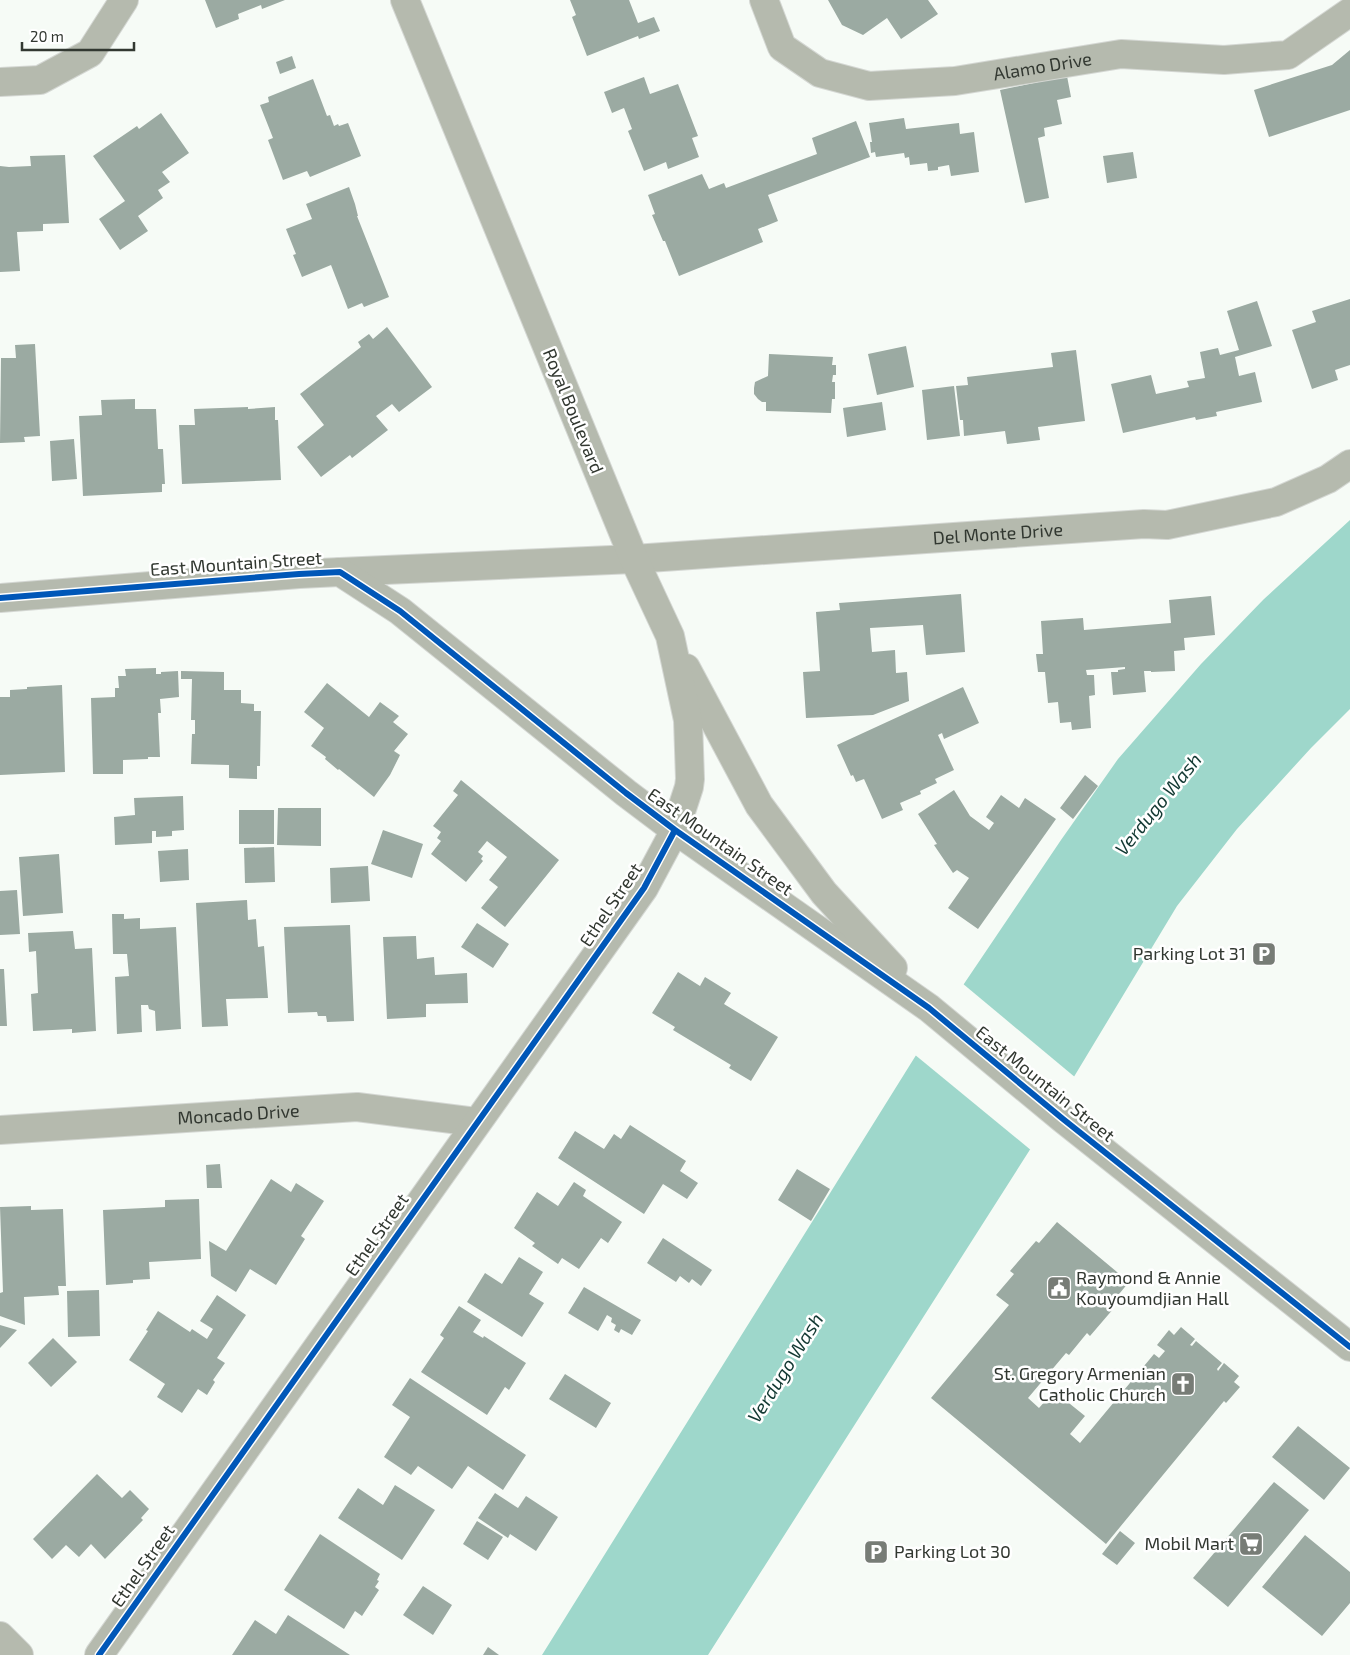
<svg xmlns="http://www.w3.org/2000/svg" width="1350" height="1655" font-family="'Exo 2',sans-serif">
<style>
.water{fill:#9ed7cb}
.pier{fill:#f6fbf6}
.building{fill:#9baaa2}
.lines{fill:none;stroke-linecap:round;stroke-linejoin:round}
.minor-casing{stroke:#d4d7d3;stroke-width:30}
.minor{stroke:#b5baae;stroke-width:28}
.cycleway-casing{stroke:#fff;stroke-width:9}
.cycleway{stroke:#0057b8;stroke-width:6}
.labels{text-anchor:middle;stroke-width:5;stroke-linejoin:round;paint-order:stroke}
.street-label{font-size:18px;fill:#323831;stroke:#fff}
.poi-label{font-size:18px;fill:#323831;stroke:#fff;text-anchor:end}
.water-label{font-size:19px;font-style:italic;fill:#123832;stroke:#fff}
</style>
<rect width="100%" height="100%" fill="#f6fbf6"/>
<path class="water" d="M1350,520V709L1311,748L1237,829L1177,906L1031,1148L708,1655H542L918,1052L1061,840L1118,759L1201,664L1264,599Z"/>
<path class="pier" d="M962,983L1076,1078L1032,1151L914,1054Z"/>
<path class="building" d="M205,0H285L262,9L261,5L238,14L239,19L216,28Z
M570,0H629L638,23L654,17L660,31L639,39L638,36L587,56L572,17L576,15Z
M828,0H928L938,14L901,39L887,18L863,35L842,25Z
M1350,50V110L1269,137L1254,90L1332,65Z
M292,56L296,68L280,74L276,62Z
M1067,76L1071,97L1057,100L1062,124L1044,128L1045,136L1038,138L1049,198L1025,203L1000,90Z
M644,77L650,94L678,84L698,136L692,138L699,157L668,169L666,162L644,171L628,131L632,129L624,108L612,113L604,92Z
M313,79L327,116L330,115L334,126L338,124L339,126L348,123L361,156L310,177L307,171L283,180L268,140L273,138L260,105L269,102L268,97Z
M161,113L189,153L162,172L170,182L158,190L163,198L138,216L148,231L120,250L99,219L125,201L93,156L137,126L139,129Z
M904,118L906,129L959,123L960,134L974,132L979,172L951,176L949,165L938,167V170L928,171L927,163L910,165L909,157L905,158L904,153L876,157L875,152L871,153L870,142H872L869,123Z
M856,121L870,157L768,195L778,221L758,229L763,242L679,276L665,241H663L652,215L655,214L648,195L702,174L709,189L724,183L726,188L817,154L812,138Z
M1133,152L1137,178L1107,183L1103,156Z
M65,155L69,223L43,224V231L17,232L20,271L0,272V166L9,167L31,166L30,156Z
M349,187L355,204L358,216H357L389,297L364,307L362,303L348,309L331,265L302,277L293,255L296,254L286,229L312,219L306,204Z
M1350,299V365L1335,370L1338,380L1312,389L1292,330L1316,322L1312,311Z
M1257,301L1272,346L1235,357L1239,376L1255,372L1262,402L1216,412L1217,416L1196,420L1195,417L1123,433L1111,384L1151,375L1156,394L1189,387L1187,381L1205,378L1200,352L1218,348L1220,355L1239,350L1227,311Z
M387,327L432,387L399,412L392,404L376,416L388,430L352,458L350,455L321,477L297,447L324,425L300,394L361,347L358,342L369,334L373,339Z
M35,344L40,436L24,437L25,442L0,443L1,358H16L15,345Z
M906,346L914,387L877,395L868,354Z
M1076,350L1085,421L1038,427L1040,440L1007,444L1005,431L964,436L963,420H960L956,386L968,385L967,377L1053,367L1051,353Z
M769,354L833,357L832,365H836V375H833L832,382H835V399H832L831,413L766,411V402H762L758,399L754,394V388L755,382L768,376Z
M954,386L960,436L927,440L922,390Z
M135,399V409H156L158,449H163L165,484H162V492L83,496L79,416L102,415L101,400Z
M882,402L886,430L847,437L843,408Z
M248,407V409L275,407V420H278L281,480L182,484L179,425H195L194,409Z
M74,439L77,479L52,481L50,441Z
M961,594L965,652L926,655L923,625L870,628L872,652L895,650L896,673L907,672L909,701L873,715L806,718L803,672L820,671L816,612L840,610L839,603Z
M1211,596L1215,635L1184,638L1185,650L1174,651L1175,671L1151,672V671H1144L1146,692L1113,695L1111,672H1118V670L1125,669V667L1086,670L1087,675H1094L1095,695L1089,696L1091,728L1072,730L1071,722L1060,723L1058,702L1048,703L1045,672H1038L1036,654H1043L1041,621L1083,618L1084,630L1171,623L1169,600Z
M156,668V674H161V672L178,671L179,697L160,699L161,713H158L160,757H148V759L123,760V774H93L91,698L115,697V688H119L118,676H126L125,669Z
M181,671L224,672V690H241V703L254,704V711H261L260,766H257V779L229,778V765L191,764L192,734H195V720H191L192,679H181Z
M327,683L369,717L380,702L399,716L393,722L408,734L394,751L400,755L390,775L374,797L339,769L338,770L325,759L326,757L311,746L324,728L304,712Z
M62,685L65,772L0,775V697H10V690L27,689V687Z
M963,687L979,723L944,739L942,733L938,735L954,770L935,779L937,783L920,791L921,794L900,803L903,810L882,819L864,779L856,782L853,775L851,776L837,745Z
M1085,775L1098,786L1073,819L1060,808Z
M461,780L559,860L505,927L481,908L498,887L489,880L507,857L487,841L478,852L483,856L481,859L483,861L466,882L431,854L441,841L437,838L441,832L433,826L458,795L453,791Z
M954,790L970,816L989,830L994,823L986,817L1001,795L1019,808L1025,798L1056,819L978,929L948,908L969,878L957,870L953,873L934,845L937,844L918,814Z
M183,796L184,830L172,831V836L156,837V831H152V843L115,845L114,817L135,815L134,798Z
M278,808H321V846L277,845Z
M239,810H274V844H239Z
M383,830L423,844L412,878L371,864Z
M274,847L275,882L245,883L244,848Z
M188,849L189,880L160,882L158,851Z
M59,854L63,913L23,916L19,857Z
M368,866L370,901L331,903L330,868Z
M17,890L20,934L0,935V891Z
M247,900L248,920L256,919L258,947L264,946L268,998L226,999L228,1026L202,1027L196,903Z
M112,914H124V919L140,918V929L176,927L181,1029L156,1031L155,1011L149,1009L148,1005H141L142,1032L117,1034L115,977L129,976L127,954H113Z
M477,923L509,944L493,968L461,947Z
M350,925L354,1021L327,1022L326,1016H318L317,1012L288,1013L284,927Z
M73,931L75,949L92,948L96,1031L72,1033V1029L33,1031L31,994L38,993L36,951L29,952L28,933Z
M416,936L417,959L434,957L435,975L467,973L468,1003L426,1004V1017L387,1019L383,937Z
M0,969H4L7,1026H0Z
M678,972L700,986L705,977L731,993L724,1004L778,1037L751,1081L729,1068L731,1065L673,1030L675,1027L652,1013Z
M630,1125L686,1161L680,1171L698,1183L687,1199L663,1184L644,1214L558,1158L575,1131L604,1149L614,1134L621,1139Z
M220,1164L222,1188H207L206,1165Z
M797,1169L830,1189L811,1221L778,1200Z
M271,1179L291,1192L296,1183L324,1201L301,1236L305,1239L276,1285L250,1269L236,1292L211,1276L209,1241L226,1251Z
M574,1182L586,1190L583,1196L622,1222L608,1243L601,1238L579,1269L562,1258L558,1264L532,1246L535,1243L514,1228L537,1192L558,1206Z
M199,1199L201,1259L149,1262L150,1279L133,1280V1283L106,1285L103,1210L165,1207V1200Z
M31,1206V1210L63,1209L66,1286H58L59,1295L24,1297L25,1325L0,1316V1293L3,1292L0,1207Z
M1057,1222L1129,1282L1110,1305L1114,1308L1090,1336L1087,1333L1069,1355L1066,1353L1028,1398L1039,1408L1054,1391L1085,1416L1070,1434L1080,1443L1154,1354L1159,1358L1165,1351L1157,1345L1169,1330L1174,1335L1181,1327L1195,1339L1190,1345L1192,1346L1196,1341L1222,1363L1217,1369L1218,1371L1224,1363L1239,1376L1234,1382L1240,1387L1226,1403L1224,1401L1106,1544L931,1398L1009,1305L996,1295L1014,1274L1010,1271L1036,1241L1039,1243Z
M663,1238L712,1270L701,1286L692,1279L689,1283L680,1276L676,1282L647,1263Z
M519,1257L543,1272L529,1294L544,1303L522,1337L467,1302L485,1273L502,1284Z
M584,1287L641,1320L632,1335L621,1329L619,1333L614,1330L616,1325L611,1322L612,1318L607,1315L598,1331L568,1313Z
M99,1290L100,1336L68,1337L67,1291Z
M217,1295L246,1315L217,1358L225,1363L213,1380L215,1382L207,1395L198,1389L182,1413L157,1397L165,1384L129,1360L148,1331L146,1330L158,1311L190,1332L192,1329L207,1339L213,1329L200,1321Z
M459,1306L481,1320L473,1332L483,1338L484,1336L526,1363L509,1390L505,1387L487,1415L421,1372L444,1338L440,1335Z
M0,1325L17,1330L0,1348Z
M53,1338L77,1362L51,1387L28,1363Z
M565,1374L611,1403L596,1428L549,1399Z
M410,1378L526,1455L503,1490L468,1466L452,1489L418,1466L411,1475L384,1457L410,1417L392,1405Z
M1298,1426L1350,1468L1324,1500L1272,1457Z
M97,1474L122,1498L130,1490L149,1509L141,1518L143,1520L105,1559L91,1544L79,1557L66,1545L52,1559L33,1539Z
M1274,1482L1309,1510L1228,1607L1193,1578Z
M395,1485L435,1510L402,1560L338,1518L358,1488L383,1505Z
M495,1493L518,1508L526,1496L558,1517L536,1551L510,1534L508,1538L478,1518Z
M477,1521L503,1537L488,1560L463,1544Z
M1120,1531L1135,1543L1117,1565L1102,1554Z
M320,1534L380,1574L377,1580L379,1581L375,1587L379,1590L362,1616L355,1611L344,1629L284,1590Z
M1305,1535L1350,1572V1603L1322,1636L1262,1587Z
M423,1586L452,1605L433,1635L403,1615Z
M288,1615L350,1655H232L255,1620L276,1634Z
M488,1647L499,1655H483Z"/>
<g class="lines">
<defs>
<g id="minor">
<path id="s1" d="M764,0L782,47L820,73L869,86L955,81L1121,54L1224,60L1288,55L1350,12"/>
<path d="M0,82L40,80L90,53L124,0"/>
<path id="s2" d="M340,572L634,559L1144,524L1167,525L1276,502L1328,479L1350,464"/>
<path d="M0,598L299,574L340,572L400,611L626,793L675,830L929,1008L1063,1119L1350,1347"/>
<path d="M686,668L759,805L824,893L893,968"/>
<path id="s3" d="M0,1130L357,1107L476,1122"/>
<path d="M0,1636L19,1655"/>
<path d="M99,1655L644,888L675,830L689,787L690,779L688,720L670,636L634,559L405,0"/>
</g>
</defs>
<use href="#minor" class="minor-casing"/>
<use href="#minor" class="minor"/>
<defs>
<path id="cycleway" d="M0,598L299,574L340,572L400,611L626,793L675,830L929,1008L1063,1119L1350,1347
M99,1655L644,888L675,830"/>
</defs>
<use href="#cycleway" class="cycleway-casing"/>
<use href="#cycleway" class="cycleway"/>
</g>
<defs>
<symbol id="parking-square" viewBox="-11 -11 22 22"><rect x="-9" y="-9" width="18" height="18" rx="4" fill="#777c76" stroke="#fff"/><path d="M-3.5-5.5H1a3.5 3.5 0 0 1 0 7H-1V5.5H-3.5ZM-1-3.4V-.6H.8a1.4 1.4 0 0 0 0-2.8Z" fill="#fff"/></symbol>
<symbol id="civic-square" viewBox="-11 -11 22 22"><rect x="-9" y="-9" width="18" height="18" rx="4" fill="#777c76" stroke="#fff"/><path d="M-.6-6.5H3V-4.5H.6V-3L4-1V1h2V6H-6V1h2V-1L-.6-3ZM-1.2 2.5V6h2.4V2.5Z" fill="#fff"/></symbol>
<symbol id="church-square" viewBox="-11 -11 22 22"><rect x="-9" y="-9" width="18" height="18" rx="4" fill="#777c76" stroke="#fff"/><path d="M-1.2-6h2.4v3.5h3.3v2.4h-3.3V6h-2.4V-.1h-3.3v-2.4h3.3Z" fill="#fff"/></symbol>
<symbol id="supermarket-square" viewBox="-11 -11 22 22"><rect x="-9" y="-9" width="18" height="18" rx="4" fill="#777c76" stroke="#fff"/><path d="M-6-5.5h2.5l.6 2H6L4.5 2H-2.5L-4.4-4H-6ZM-1.5 3.2a1.3 1.3 0 1 0 .1 0ZM3 3.2a1.3 1.3 0 1 0 .1 0Z" fill="#fff"/></symbol>
</defs>
<g fill-rule="evenodd">
<use href="#parking-square" x="1250" y="940" width="28" height="28"/>
<use href="#civic-square" x="1045" y="1274" width="28" height="28"/>
<use href="#church-square" x="1169" y="1370" width="28" height="28"/>
<use href="#supermarket-square" x="1237" y="1530" width="28" height="28"/>
<use href="#parking-square" x="862" y="1538" width="28" height="28"/>
</g>
<g class="labels">
<g class="street-label">
<text dy="6" stroke="none"><textPath href="#s1" startOffset="322">Alamo Drive</textPath></text>
<text transform="translate(573 411) rotate(68)" y="6">Royal Boulevard</text>
<text dy="6" stroke="none"><textPath href="#s2" startOffset="659">Del Monte Drive</textPath></text>
<text transform="translate(236 564) rotate(-4)" y="6">East Mountain Street</text>
<text transform="translate(720 842) rotate(35)" y="6">East Mountain Street</text>
<text transform="translate(611 905) rotate(-56)" y="6">Ethel Street</text>
<text transform="translate(1045 1084) rotate(39)" y="6">East Mountain Street</text>
<text dy="6" stroke="none"><textPath href="#s3" startOffset="239">Moncado Drive</textPath></text>
<text transform="translate(377 1235) rotate(-55)" y="6">Ethel Street</text>
<text transform="translate(143 1566) rotate(-55)" y="6">Ethel Street</text>
</g>
<g class="poi-label">
<text x="1246" y="960">Parking Lot 31</text>
<text x="1076" y="1284" text-anchor="start">Raymond &amp; Annie<tspan x="1076" dy="21">Kouyoumdjian Hall</tspan></text>
<text x="1166" y="1380">St. Gregory Armenian<tspan x="1166" dy="21">Catholic Church</tspan></text>
<text x="1234" y="1550">Mobil Mart</text>
<text x="894" y="1558" text-anchor="start">Parking Lot 30</text>
</g>
<g class="water-label">
<text transform="translate(1158 804) rotate(-51)" y="7">Verdugo Wash</text>
<text transform="translate(785 1368) rotate(-58)" y="7">Verdugo Wash</text>
</g>
</g>
<path d="M22 42v8h112v-8" fill="none" stroke="#323831" stroke-width="2.5"/>
<text x="30" y="42" font-size="15" fill="#323831" stroke="#ffffff" stroke-width="4" paint-order="stroke">20 m</text>
</svg>
